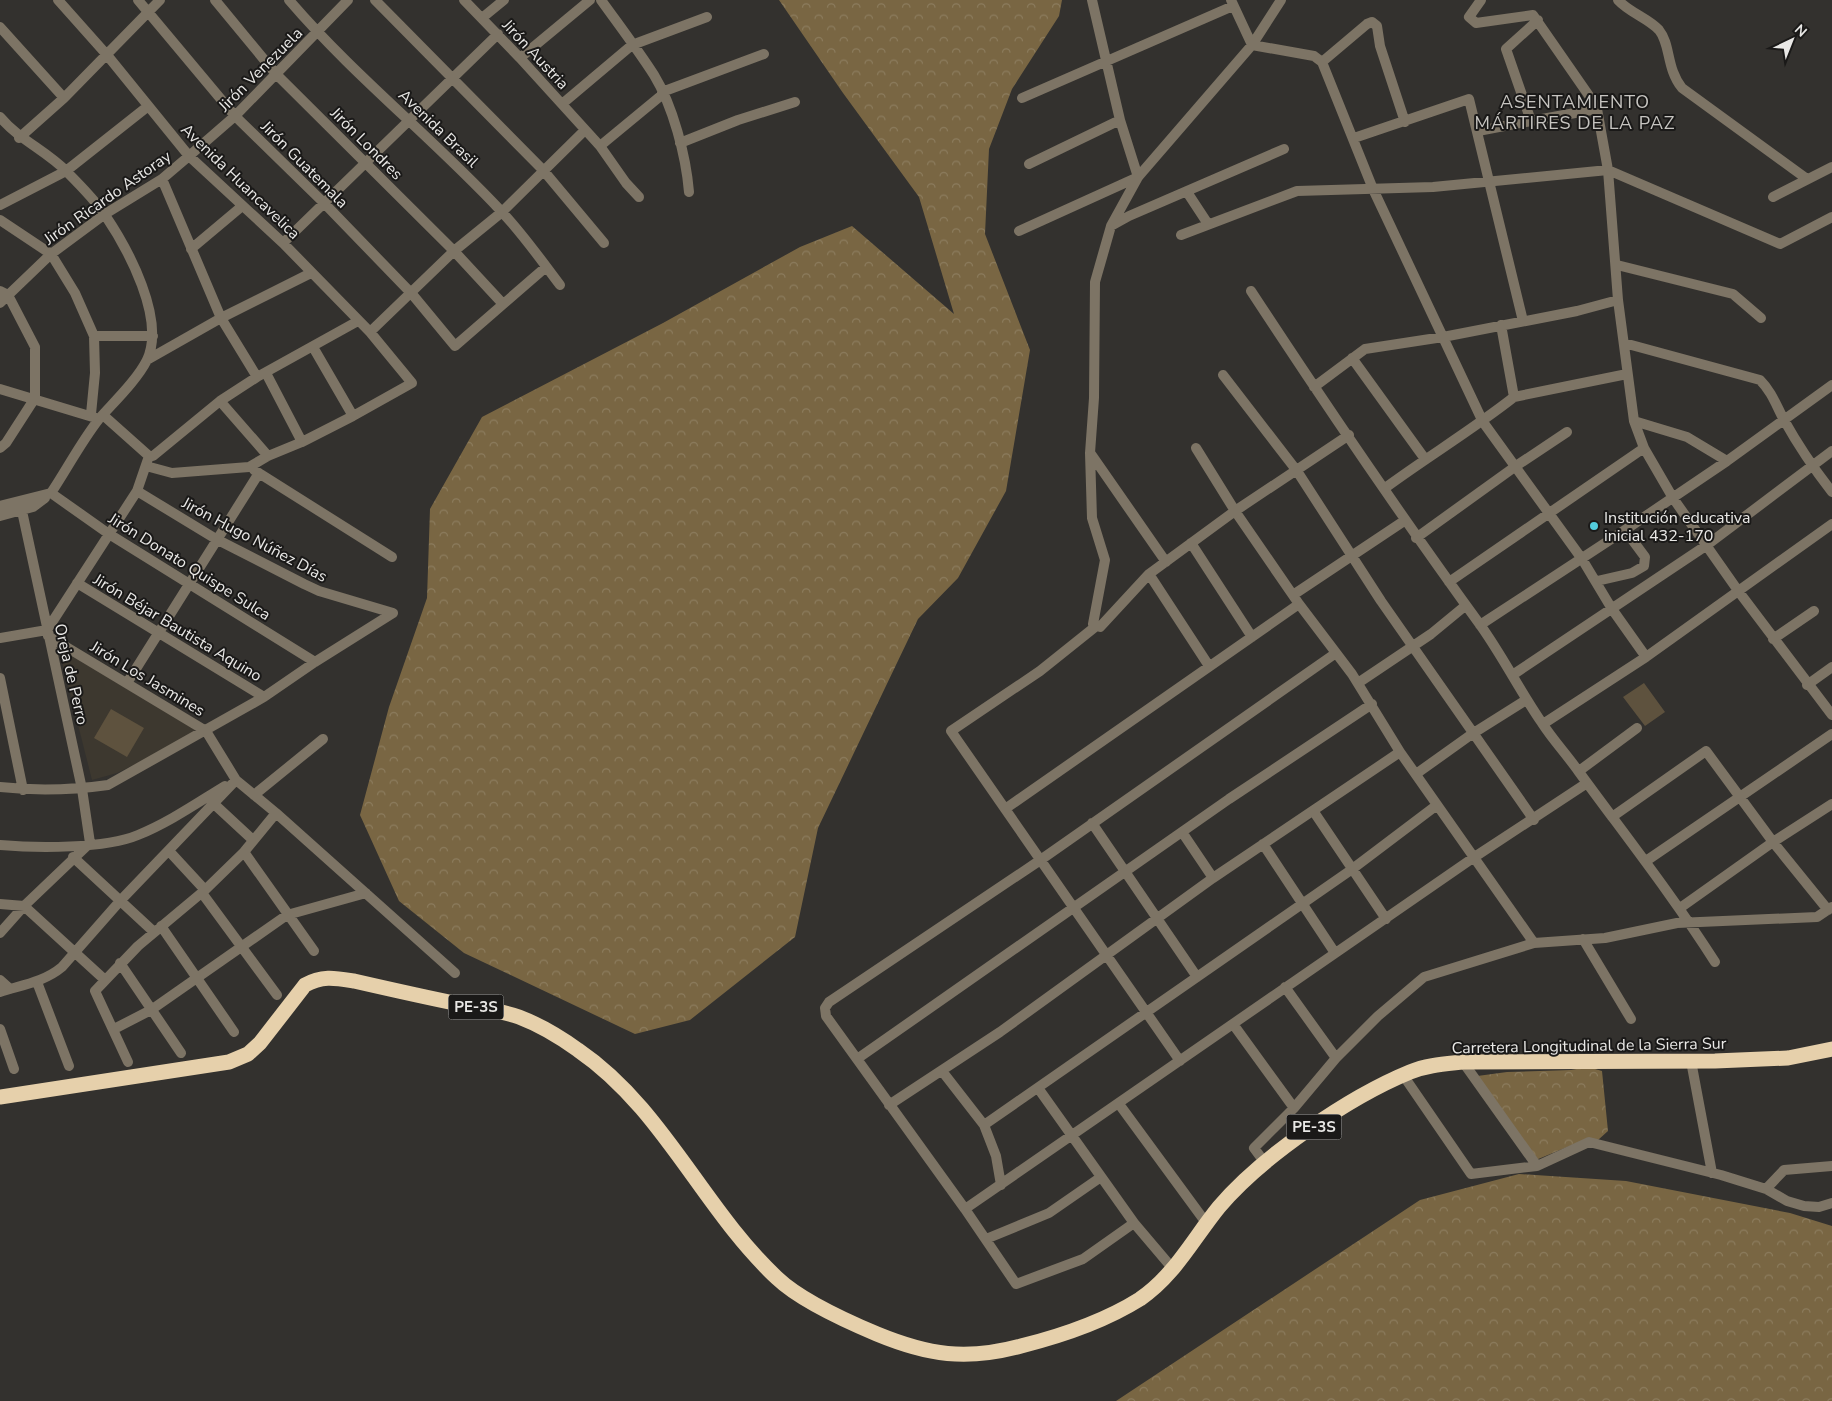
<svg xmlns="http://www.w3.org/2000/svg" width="1832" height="1401" font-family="'Nunito Sans',sans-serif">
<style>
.built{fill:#3d382f}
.forest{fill:url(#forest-crowns)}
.garden{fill:#5e523e}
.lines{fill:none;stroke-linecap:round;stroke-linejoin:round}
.street{stroke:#7d7465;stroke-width:10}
.highway{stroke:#e6d0ab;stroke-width:15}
.poi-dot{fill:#53cbdb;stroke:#1a1918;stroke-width:2}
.labels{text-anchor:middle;stroke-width:4;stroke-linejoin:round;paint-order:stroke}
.shield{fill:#1a1918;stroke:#abaaa8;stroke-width:1}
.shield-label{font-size:15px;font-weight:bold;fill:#e9e8e6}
.street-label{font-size:16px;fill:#e9e8e6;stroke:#1a1918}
.poi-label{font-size:16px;fill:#e9e8e6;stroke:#1a1918;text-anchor:start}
.neighbourhood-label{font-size:18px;letter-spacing:1px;fill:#c7c5c1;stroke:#1a1918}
</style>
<defs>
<pattern id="forest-crowns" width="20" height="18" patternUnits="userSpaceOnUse" patternTransform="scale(1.25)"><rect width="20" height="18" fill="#796643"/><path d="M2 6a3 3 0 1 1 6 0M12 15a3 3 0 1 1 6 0" fill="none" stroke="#8c7c5e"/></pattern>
</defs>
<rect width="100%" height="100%" fill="#33312e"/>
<path class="built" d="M57,642L200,733L117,773L92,780Z"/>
<path class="forest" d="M779,0H1062L1059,16L1012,89L989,149L985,234L1030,350L1006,491L958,578L918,619L818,828L795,937L690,1020L635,1034L464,953L399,901L360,815L389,707L427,598L430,509L482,417L663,323L800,247L852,226L954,314L919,197L843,93Z
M1588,1067L1602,1071L1608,1131L1598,1140L1577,1143L1531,1162L1470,1077L1507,1072L1571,1070Z
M1519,1174L1626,1181L1790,1213L1832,1226V1401H1116L1420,1200Z"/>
<path class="garden" d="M1644,683L1665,712L1645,726L1623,697Z
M111,709L144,728L127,757L94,738Z"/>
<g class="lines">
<path class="street" d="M58,0L107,55L189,156L283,243L370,332L412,383L353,416L302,442L268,456L249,467L172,473L146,466
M138,0L235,116L324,203L412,294L455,346L546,267
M215,0L276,74L454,251L503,304
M289,0C354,76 433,138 501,211C523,234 541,260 560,285
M375,0L543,170L604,243
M464,0L520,58L600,146L663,94
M601,0C619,25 638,50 654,75C673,106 686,156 689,192
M1231,0L1252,45L1314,56L1322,62L1373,189L1483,422L1582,559L1612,609L1646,657
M1281,0L1252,45L1138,177L1111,226L1095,282L1094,398L1090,453L1092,518L1105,560L1093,624L1100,627L1149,574L1235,511L1349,435
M1481,0L1469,17L1476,23L1533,15L1592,100L1597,109L1608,170L1618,300L1634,421L1644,448L1673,498L1739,592L1832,715
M1618,0C1630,13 1648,18 1659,30C1671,45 1666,68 1682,88L1807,179
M482,18L504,0
M1538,20L1506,49L1531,121L1597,109
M0,27L64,98
M520,58L590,0
M1322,62L1367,24L1372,22L1377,26L1380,46L1405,122
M662,92L764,54
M1022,98L1233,6
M562,104L632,45L707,17
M0,117C19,140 47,151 67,172C80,185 95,200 105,215C128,249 166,319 147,360C137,380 114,402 99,419C81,442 67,469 51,493L0,506
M1478,131L1531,121
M19,138L64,98L160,0
M1354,138L1469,99L1523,321
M680,143L738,120L795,102
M600,146L626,183L639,197
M1029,164L1120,120
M162,179L221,318L257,377
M1187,192L1208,224
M1773,197L1832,167
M0,205L66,171L147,107
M0,220L51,254L75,293L94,336L95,373L91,414
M1111,226L1129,216L1284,149
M1019,231L1138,177L1120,120L1092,0
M1181,235L1297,191L1433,187L1608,170L1780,244L1832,217
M283,243L498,34
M191,249L241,207
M1617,265L1733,294L1761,318
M0,291L8,295L35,347V398L6,443L0,448
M1251,291C1325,404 1401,516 1481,626C1503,657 1520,691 1542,723C1553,740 1567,755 1579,772C1625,835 1673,896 1715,962
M0,303L51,254L105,214L162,179L189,156L235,116L348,0
M370,332L454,251L502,212L585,130
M94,336H153
M1624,343L1760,380C1772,392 1776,405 1784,420C1798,445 1814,469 1832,492
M313,347L353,416
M1352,358L1425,459
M147,360L221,318L311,273
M266,373L302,442
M1223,375L1297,471L1381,601L1534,820
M1314,387L1365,349L1443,337L1577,311L1618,300
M0,389L96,418
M1514,397L1627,374
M220,401L268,456
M103,415L149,456
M1634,421L1687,437L1727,461
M1196,448L1235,511L1299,604L1352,674L1400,752L1534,943
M1091,454L1166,562
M254,470L392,557
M1385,488C1427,457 1472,430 1514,397L1501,325
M137,491L216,539L304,584L319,591L393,613
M51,493L109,534L315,662
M0,516L33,507L45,498
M1416,538L1516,466L1567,432
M1191,543L1252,637
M1149,574L1209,666
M1597,581L1632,573L1644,566L1645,557L1625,530
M1449,582L1644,448
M77,583L264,697
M1293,595L1404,521
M1480,625L1625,530L1727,461L1832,385
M1095,627L1040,671L951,731L1180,1061
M48,636L206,731L236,780L276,813L455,973
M0,638L47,630L137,491L149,456H153L220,401L257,377L358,321
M1773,639L1814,611
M1514,674L1707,545L1832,451
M0,678L23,790
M127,683L259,473
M1358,683L1431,634L1465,606
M1807,685L1832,667
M1543,724L1646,657L1832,524
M1579,771L1637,728
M1416,774L1472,734L1526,700
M0,787C36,791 72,790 108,785L264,697L315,662L393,613
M254,795L323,739
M213,803L253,840
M1005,809L1299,604
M1314,812L1386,919
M1612,817L1706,751L1773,842L1828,910
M1092,823L1197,977
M1182,832L1213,878
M1263,844L1335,953
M0,845C36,848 105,849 138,835C168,823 197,803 225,786
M169,851L205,890
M244,852L314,951
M73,857L154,932
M1646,861L1832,734
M202,893L277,995
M0,904L24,906L105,980
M1680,908L1773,842L1832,804
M161,926L234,1032
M0,933L24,906L90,843L82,789L22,511
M1583,939L1631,1019
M120,963L181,1053
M0,980L10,989
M37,982L69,1066
M1285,987L1336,1058
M0,992C22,985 44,982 62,967L120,901L236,780
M1233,1024L1294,1108
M0,1029L14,1069
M114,1029L151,1010L287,915L366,893
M857,1059L1229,799L1372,704
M1691,1061L1712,1173
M128,1062L95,991L138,946L205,890L244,852L276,813
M1463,1062L1537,1166
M942,1071L984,1125L996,1156L1001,1185
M1403,1075L1471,1174L1537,1166L1589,1142L1721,1175L1766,1189L1787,1201L1804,1206L1819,1207L1832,1203
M1038,1088L1134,1223L1173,1269
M1119,1104L1207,1224
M889,1105L1000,1032L1213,878L1400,752
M984,1125L1351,870L1437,805
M1265,1163L1254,1148L1294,1108L1336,1058L1378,1016L1424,977L1534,943L1605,938L1677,923L1817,917L1832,907
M1766,1189L1784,1170L1832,1166
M965,1209L1473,858L1587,783
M1134,1223L1083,1259L1016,1284L965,1209L826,1016L825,1008L829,1002L1039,861L1336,653
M986,1239L1049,1213L1101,1177"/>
<path class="highway" d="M0,1097L229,1062L248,1054L260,1043L305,985C322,975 336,978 354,981C389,989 424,997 459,1004C479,1009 500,1010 519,1017C540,1025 560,1037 578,1050C663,1108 703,1209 777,1278C800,1300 846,1321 877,1334C928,1355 966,1361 1021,1346C1061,1336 1105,1321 1140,1299C1175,1275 1193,1239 1219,1207C1261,1157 1349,1097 1410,1072C1427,1065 1445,1064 1463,1062L1715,1061L1788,1058L1832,1049"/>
</g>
<circle class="poi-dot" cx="1594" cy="526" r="5"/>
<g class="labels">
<g class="shield">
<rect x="448.5" y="994.5" width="55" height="25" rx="4"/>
<rect x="1286.5" y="1114.5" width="55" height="25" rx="4"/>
</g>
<g class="shield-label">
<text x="476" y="1012">PE-3S</text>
<text x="1314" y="1132">PE-3S</text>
</g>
<g class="street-label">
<text transform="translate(536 54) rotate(47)" y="6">Jirón Austria</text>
<text transform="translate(260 69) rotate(-45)" y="6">Jirón Venezuela</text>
<text transform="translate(439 128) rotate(44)" y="6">Avenida Brasil</text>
<text transform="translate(367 143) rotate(45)" y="6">Jirón Londres</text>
<text transform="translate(305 164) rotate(45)" y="6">Jirón Guatemala</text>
<text transform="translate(241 181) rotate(44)" y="6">Avenida Huancavelica</text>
<text transform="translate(107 197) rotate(-35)" y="6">Jirón Ricardo Astoray</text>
<text transform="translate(255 539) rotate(28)" y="6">Jirón Hugo Núñez Días</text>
<text transform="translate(190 566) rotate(32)" y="6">Jirón Donato Quispe Sulca</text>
<text transform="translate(178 627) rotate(31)" y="6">Jirón Béjar Bautista Aquino</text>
<text transform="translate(72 674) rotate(77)" y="6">Oreja de Perro</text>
<text transform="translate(148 678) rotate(31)" y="6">Jirón Los Jasmines</text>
<text transform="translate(1589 1045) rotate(-1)" y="6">Carretera Longitudinal de la Sierra Sur</text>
</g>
<g class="poi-label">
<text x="1604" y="523">Institución educativa<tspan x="1604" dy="18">inicial 432-170</tspan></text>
</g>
<g class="neighbourhood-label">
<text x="1575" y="108">ASENTAMIENTO<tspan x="1575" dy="21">MÁRTIRES DE LA PAZ</tspan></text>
</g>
</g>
<g transform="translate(1792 40) rotate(43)" stroke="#1a1918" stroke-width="4" paint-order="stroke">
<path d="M0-4L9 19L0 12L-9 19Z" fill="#e9e8e6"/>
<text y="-8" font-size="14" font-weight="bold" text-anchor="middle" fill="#e9e8e6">N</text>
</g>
</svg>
